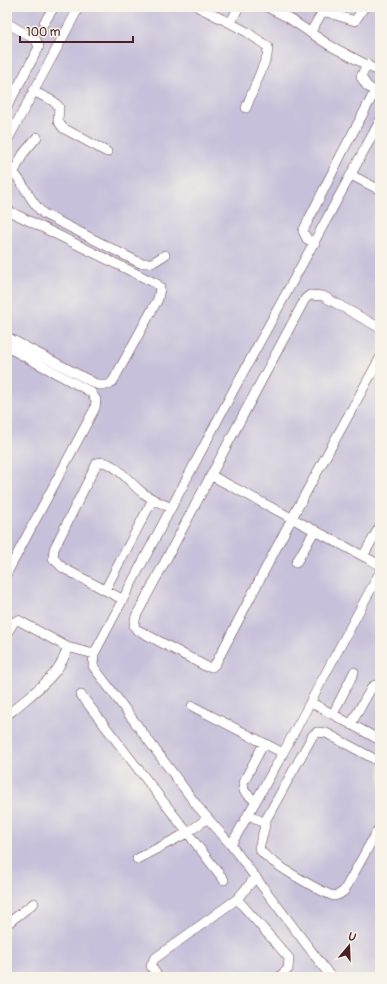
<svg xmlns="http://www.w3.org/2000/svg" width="387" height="984" font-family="Pangolin,sans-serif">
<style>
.industrial{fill:#c6c0da}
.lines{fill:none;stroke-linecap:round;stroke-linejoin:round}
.minor-casing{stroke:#633d43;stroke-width:10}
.minor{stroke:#fff;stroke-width:9}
</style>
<rect width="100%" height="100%" fill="#f7f3e8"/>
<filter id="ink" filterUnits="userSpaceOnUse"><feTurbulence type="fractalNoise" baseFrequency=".025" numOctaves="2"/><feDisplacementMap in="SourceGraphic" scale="8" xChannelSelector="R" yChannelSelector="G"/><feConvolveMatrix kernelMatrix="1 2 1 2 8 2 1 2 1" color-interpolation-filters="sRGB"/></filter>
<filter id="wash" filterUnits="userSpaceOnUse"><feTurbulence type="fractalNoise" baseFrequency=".012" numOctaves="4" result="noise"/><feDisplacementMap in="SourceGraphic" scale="16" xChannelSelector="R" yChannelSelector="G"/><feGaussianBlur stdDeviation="0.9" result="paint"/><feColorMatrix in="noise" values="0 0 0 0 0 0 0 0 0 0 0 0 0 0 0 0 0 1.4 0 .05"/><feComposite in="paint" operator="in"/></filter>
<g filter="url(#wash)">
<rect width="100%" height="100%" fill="#f2e5cc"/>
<path class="industrial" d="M7,7H380V977H7Z"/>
</g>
<g filter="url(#ink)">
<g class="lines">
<defs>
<path id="minor" d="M198,7L230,23L239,7
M267,7L287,17L329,45L380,72
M7,23L36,40L39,47L7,107
M44,23L54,7
M230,23L247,32L268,47L267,56L246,108
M310,33L323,11L355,21L364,7
M33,91L53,101L59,107L58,121L63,128L107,152
M7,141L79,7
M7,167C24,179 28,201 44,214L140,263H152L165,255
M14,172L23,154L37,137
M351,175L380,190
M7,210L157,284L160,288L158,299L113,381L109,385H98L7,337
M315,243L307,239L303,231L342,153L373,95V90L367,86L361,77L367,64
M380,328L323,296L310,295L305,299L136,616L134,626L136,629L207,667H212L216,663L292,518L380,358
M7,347L91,392L96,400L95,408L7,573
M212,476L380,565
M363,556L380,526
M296,563L315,530
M105,590L153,499
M122,599L63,568L53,558L54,549L97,463C112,457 131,485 143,493C151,499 161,503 171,508
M7,633L14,622L18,620L67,647L94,654
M81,695L224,880
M310,702L380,740
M192,706L283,753
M7,714L11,712C31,694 63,674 67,647
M333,714L354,672
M351,724L372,687L375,685L380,687
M255,801L244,791L243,783L264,743
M248,814L264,823L265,826L259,848C264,860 321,892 334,896L338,895L344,891L380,826
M264,823L313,735L317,732L326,733L380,762
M231,845L283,753L380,572
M137,859L187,833L208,818
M237,899L256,877
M7,924L34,903
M158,977L151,966L154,959L237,899L289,958L288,969L279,977
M331,977L231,845L198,807L93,666L94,654L233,391L380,121"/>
</defs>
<use href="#minor" class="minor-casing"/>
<use href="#minor" class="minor"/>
</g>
</g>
<rect width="387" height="984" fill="none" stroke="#f7f3e8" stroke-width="24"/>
<g transform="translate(349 946) rotate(19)" stroke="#f7f3e8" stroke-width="3" paint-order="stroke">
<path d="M0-3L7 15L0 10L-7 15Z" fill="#4a1f2b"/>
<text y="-6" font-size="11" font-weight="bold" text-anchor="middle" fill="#4a1f2b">U</text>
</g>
<path d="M20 36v6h113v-6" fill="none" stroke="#4a1f2b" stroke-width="2"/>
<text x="26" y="36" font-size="12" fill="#4a1f2b" stroke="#f7f3e8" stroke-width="3" paint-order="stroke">100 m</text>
</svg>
